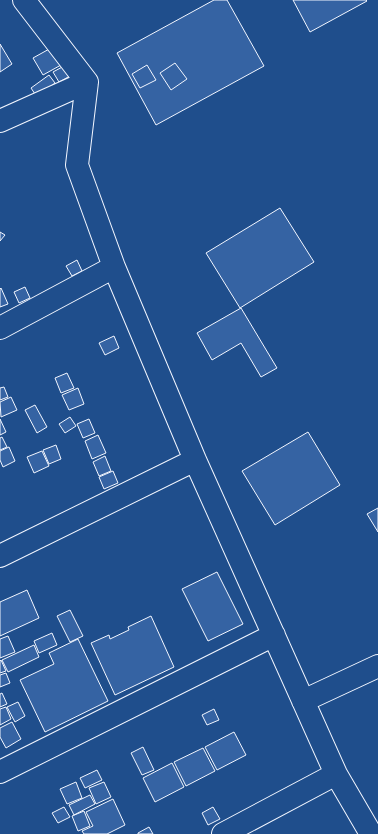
<svg xmlns="http://www.w3.org/2000/svg" width="378" height="834" font-family="'Public Sans',sans-serif">
<style>
.building{fill:#3563a3;stroke:#f2f6ff}
.lines{fill:none;stroke-linecap:round;stroke-linejoin:round}
.street-casing{stroke:#f2f6ff;stroke-width:24}
.street{stroke:#1f4e8c;stroke-width:22}
</style>
<rect width="100%" height="100%" fill="#1f4e8c"/>
<path class="building" d="M214,0H227L264,66L156,125L117,53Z
M293,0H366L367,1L310,32Z
M0,44L12,64L0,72Z
M51,48L61,65L43,75L33,58Z
M175,63L187,79L171,90L160,73Z
M147,65L156,80L140,88L132,74Z
M64,66L70,76L59,82L53,72Z
M49,75L55,83L37,97L31,88Z
M280,208L314,262L240,308L206,253Z
M0,232L5,235L0,241Z
M77,260L82,271L72,276L66,266Z
M25,287L30,298L19,303L14,292Z
M1,288L8,304L0,307V289Z
M241,308L277,368L261,377L241,343L212,360L197,333Z
M114,336L119,348L105,355L99,343Z
M67,373L74,388L61,393L55,378Z
M4,387L8,397L0,400V388Z
M78,388L84,404L69,410L62,395Z
M11,397L17,410L1,417L0,402Z
M35,405L47,427L37,433L25,410Z
M70,417L76,426L65,433L59,424Z
M0,419L6,432L0,435Z
M89,419L95,433L83,438L77,424Z
M308,432L340,485L275,525L242,471Z
M98,435L106,453L92,459L85,441Z
M2,437L7,447L0,450V438Z
M56,445L61,459L49,464L43,450Z
M9,447L15,461L3,467L0,460V451Z
M42,451L49,466L34,473L27,457Z
M105,456L111,471L99,476L93,462Z
M113,471L118,483L104,489L99,477Z
M378,508V532L367,514Z
M217,572L243,624L208,641L182,589Z
M27,590L39,618L0,636V602Z
M70,610L83,636L70,642L57,616Z
M151,616L174,667L115,695L91,643L109,635L110,639L129,630L128,627Z
M52,633L57,645L39,653L34,641Z
M8,636L15,652L0,658V639Z
M78,639L108,701L45,732L20,680L54,664L49,653Z
M34,645L39,657L8,672L2,660Z
M1,660L6,671L0,673V661Z
M6,673L10,683L0,687V675Z
M2,693L7,704L0,707V694Z
M18,702L25,716L15,722L7,707Z
M6,707L11,719L0,725V709Z
M214,709L219,720L207,725L202,715Z
M12,722L21,739L6,748L0,737V728Z
M234,732L246,755L217,770L205,747Z
M143,747L154,770L142,775L131,753Z
M203,748L215,771L186,786L174,762Z
M172,763L184,787L155,802L143,778Z
M97,770L102,780L85,788L80,778Z
M76,782L82,798L67,804L60,789Z
M104,782L111,797L96,804L89,788Z
M90,795L95,804L74,815L69,805Z
M113,799L125,825L107,834H84L82,831L93,826L86,812Z
M64,807L70,817L58,823L52,813Z
M213,807L220,819L208,825L202,813Z
M84,811L90,826L78,831L72,816Z
M149,827L153,834H138V833Z"/>
<g class="lines">
<defs>
<path id="street" d="M24,0L87,82L77,165L114,267L195,460L336,774L371,834
M0,121L87,82
M0,328L114,267
M0,556L195,460
M303,701L378,666
M0,772L274,635
M223,834L336,774"/>
</defs>
<use href="#street" class="street-casing"/>
<use href="#street" class="street"/>
</g>
</svg>
